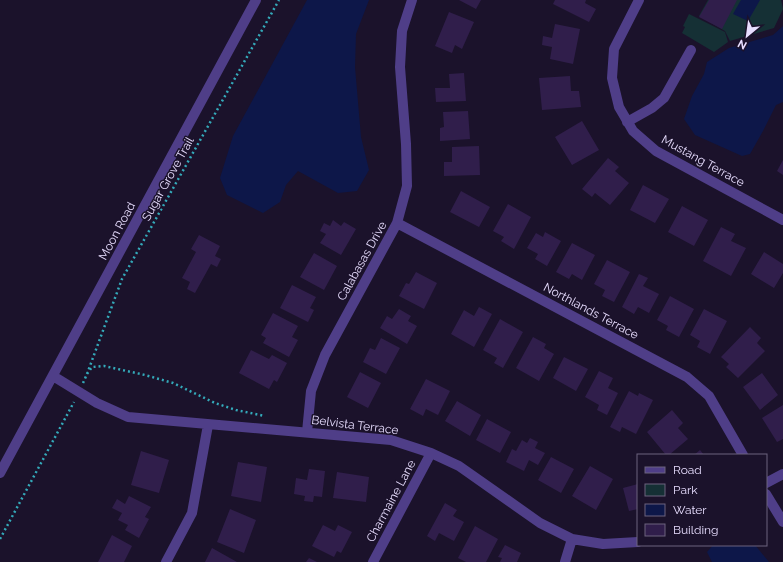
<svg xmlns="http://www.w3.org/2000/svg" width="783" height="562" font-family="Raleway,sans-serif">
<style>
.green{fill:#153035}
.water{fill:#0d1749}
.building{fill:#301e4b}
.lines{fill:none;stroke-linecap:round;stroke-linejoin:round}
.path{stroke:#34aaba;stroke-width:2.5;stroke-dasharray:2 3;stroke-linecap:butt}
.minor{stroke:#4f3e88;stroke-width:10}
.labels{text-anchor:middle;stroke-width:3;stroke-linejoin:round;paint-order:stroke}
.street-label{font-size:12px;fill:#e7ddfe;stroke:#1b122b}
</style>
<rect width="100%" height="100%" fill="#1b122b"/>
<path class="green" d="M708,0H781L783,9L774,28L730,41L725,31L699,16Z
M689,14L725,32L728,42L714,52L682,33L685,27L683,26Z"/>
<path class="water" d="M307,0H369L356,34L355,67L361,137L369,170L357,191L338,193L298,171L286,185L280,202L263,213L227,195L220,178L233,136Z
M741,0H760L748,21L733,14Z
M783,26V102L776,105L763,131L750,154L742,156L695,135L684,119L692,96L704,74L707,62L729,48L773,35Z
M713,545H755L769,562H712L707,552Z"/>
<path class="building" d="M459,0H481L476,9Z
M555,0H586L585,3L596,9L589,22L553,4Z
M709,0H737L722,29L699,17Z
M449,12L474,22L462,49L455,45L452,53L435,46Z
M555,24L580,29L573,64L550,59L552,47L542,45L543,36L552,38Z
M464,73L466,101L436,102L435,88H450L449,74Z
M570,76L571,91H579L581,107L542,110L539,78Z
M468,111L470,139L440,141V128L444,127L443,112Z
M582,121L599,150L572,165L555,137Z
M479,146L480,175L444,176V162H452V147Z
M608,158L619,167L615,171L629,183L610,205L595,193L592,197L582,189Z
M783,160V175L777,171Z
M643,185L669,199L655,223L630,210Z
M461,191L490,207L479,227L450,212Z
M508,204L531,217L514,249L501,241L504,237L493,231Z
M682,206L708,220L694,246L668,232Z
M333,220L341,226L344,222L356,229L341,255L320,243L326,234L320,231L324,223L330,226Z
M721,227L735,234L731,241L746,248L731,276L703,261Z
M545,232L561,241L547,266L535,259L538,254L527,248L536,233L543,237Z
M199,235L220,246L215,256L221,259L217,267L211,264L195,293L187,289L190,282L182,278L196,252L191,249Z
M572,243L595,255L582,280L572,274L569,279L556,272Z
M764,252L783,264V273L774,288L751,274Z
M314,253L337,266L324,290L300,277Z
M607,260L630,272L614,302L602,296L605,290L594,284Z
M416,272L437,283L424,309L399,296L406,283L409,284Z
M639,274L648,278L643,286L659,294L649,313L638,307L634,314L622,307Z
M292,285L316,297L310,308L314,310L308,322L280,308Z
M670,296L694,309L679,337L666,330L668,326L657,320Z
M479,307L492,314L474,347L451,334L464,310L474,316Z
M399,309L411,316L408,321L417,326L407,344L380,328L387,316L392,319Z
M704,309L727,321L710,354L697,347L700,341L690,335Z
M273,313L298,326L292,337L298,340L289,357L263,343L266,338L261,335Z
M500,319L523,332L503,368L494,363L497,358L483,350Z
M750,327L761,338L757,343L765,351L738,378L726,367L729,364L721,357Z
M533,337L546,344L544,348L554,354L539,381L516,368Z
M381,338L400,348L386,374L363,362L370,348L375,350Z
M251,350L269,359L272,355L287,363L277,382L274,380L269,389L239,373Z
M564,357L588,369L576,391L553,378Z
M599,371L613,378L608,388L618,393L607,415L597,410L599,405L585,397Z
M360,372L381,383L368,408L347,397Z
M762,373L778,395L760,410L743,387Z
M426,379L450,391L438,415L426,409L423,416L410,409Z
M629,391L638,396L639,393L653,400L636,434L622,427L620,432L610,427Z
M457,401L481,415L470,436L445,421Z
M783,405V439L777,442L762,418Z
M672,410L683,423L678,428L688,439L669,455H666L647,432Z
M487,419L511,432L500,453L476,440Z
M530,438L538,442L535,448L545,453L538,465L529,460L524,471L506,462L512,449L516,451L522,440L527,443Z
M700,450L704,455H694Z
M141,451L169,460L159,493L131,485Z
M551,457L574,469L561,493L538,480Z
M238,462L267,467L261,502L231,496Z
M590,466L613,479L596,510L572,496Z
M309,469L325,471L322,497L314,496L313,502L304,501L305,496L294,494L296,478L307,480Z
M337,472L369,477L366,502L333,498Z
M638,484V509L629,511L623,488Z
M129,496L151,507L145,517L149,519L139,538L125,530L128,525L118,520L122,513L112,508L117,499L125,504Z
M445,503L457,510L453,516L464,522L454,541L439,533L435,541L427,536Z
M230,509L256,520L244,553L217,542Z
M323,525L335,531L338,525L352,532L341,553L337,551L334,557L312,546Z
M475,526L498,539L486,562H466L458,558Z
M112,535L132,546L124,562H98Z
M505,545L521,553L517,562H500L502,558L498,557Z
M212,548L237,562H205Z
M309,558L317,562H306Z"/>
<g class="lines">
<path class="path" d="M87,374L122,279L279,0
M83,383L87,374L92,367L104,366L145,375L173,383L215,403L236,410L265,416
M0,539L74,402"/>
<path class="minor" d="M639,0L614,49L612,78L619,107L633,131L656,151L783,220
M627,122L652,108L664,98L691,50
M397,223L687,377L709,396L743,455
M53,376L97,403L128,417L391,440L431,453L459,466L540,523L572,539L603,544L638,542
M307,432L311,391L325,355L397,223L407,186L406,144L400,67L402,31L412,0
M0,473L256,0
M766,483L783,474
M766,494L783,522
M166,562L192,513L208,425
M373,562L431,453
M565,562L572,539"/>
</g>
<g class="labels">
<g class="street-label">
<text transform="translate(703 161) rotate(29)" y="4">Mustang Terrace</text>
<text transform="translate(168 179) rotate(-61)" y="4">Sugar Grove Trail</text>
<text transform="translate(117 231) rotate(-62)" y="4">Moon Road</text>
<text transform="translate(362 261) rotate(-61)" y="4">Calabasas Drive</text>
<text transform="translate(591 311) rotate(28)" y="4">Northlands Terrace</text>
<text transform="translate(355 425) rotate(7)" y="4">Belvista Terrace</text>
<text transform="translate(391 501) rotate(-62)" y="4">Charmaine Lane</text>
</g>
</g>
<rect x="637" y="454" width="130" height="92" fill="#1b122b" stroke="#6d637f"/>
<rect x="645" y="467" width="20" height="6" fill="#4f3e88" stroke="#6d637f"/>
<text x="673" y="474" font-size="12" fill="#e7ddfe">Road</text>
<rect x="645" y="484" width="20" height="12" fill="#153035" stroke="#6d637f"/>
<text x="673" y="494" font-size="12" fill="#e7ddfe">Park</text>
<rect x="645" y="504" width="20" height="12" fill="#0d1749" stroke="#6d637f"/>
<text x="673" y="514" font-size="12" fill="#e7ddfe">Water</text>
<rect x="645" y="524" width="20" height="12" fill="#301e4b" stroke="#6d637f"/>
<text x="673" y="534" font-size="12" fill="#e7ddfe">Building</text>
<g transform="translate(747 36) rotate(209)" stroke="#1b122b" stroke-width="3" paint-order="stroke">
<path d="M0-3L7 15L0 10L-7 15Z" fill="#e7ddfe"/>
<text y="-6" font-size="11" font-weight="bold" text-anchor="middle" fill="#e7ddfe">N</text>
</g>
</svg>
